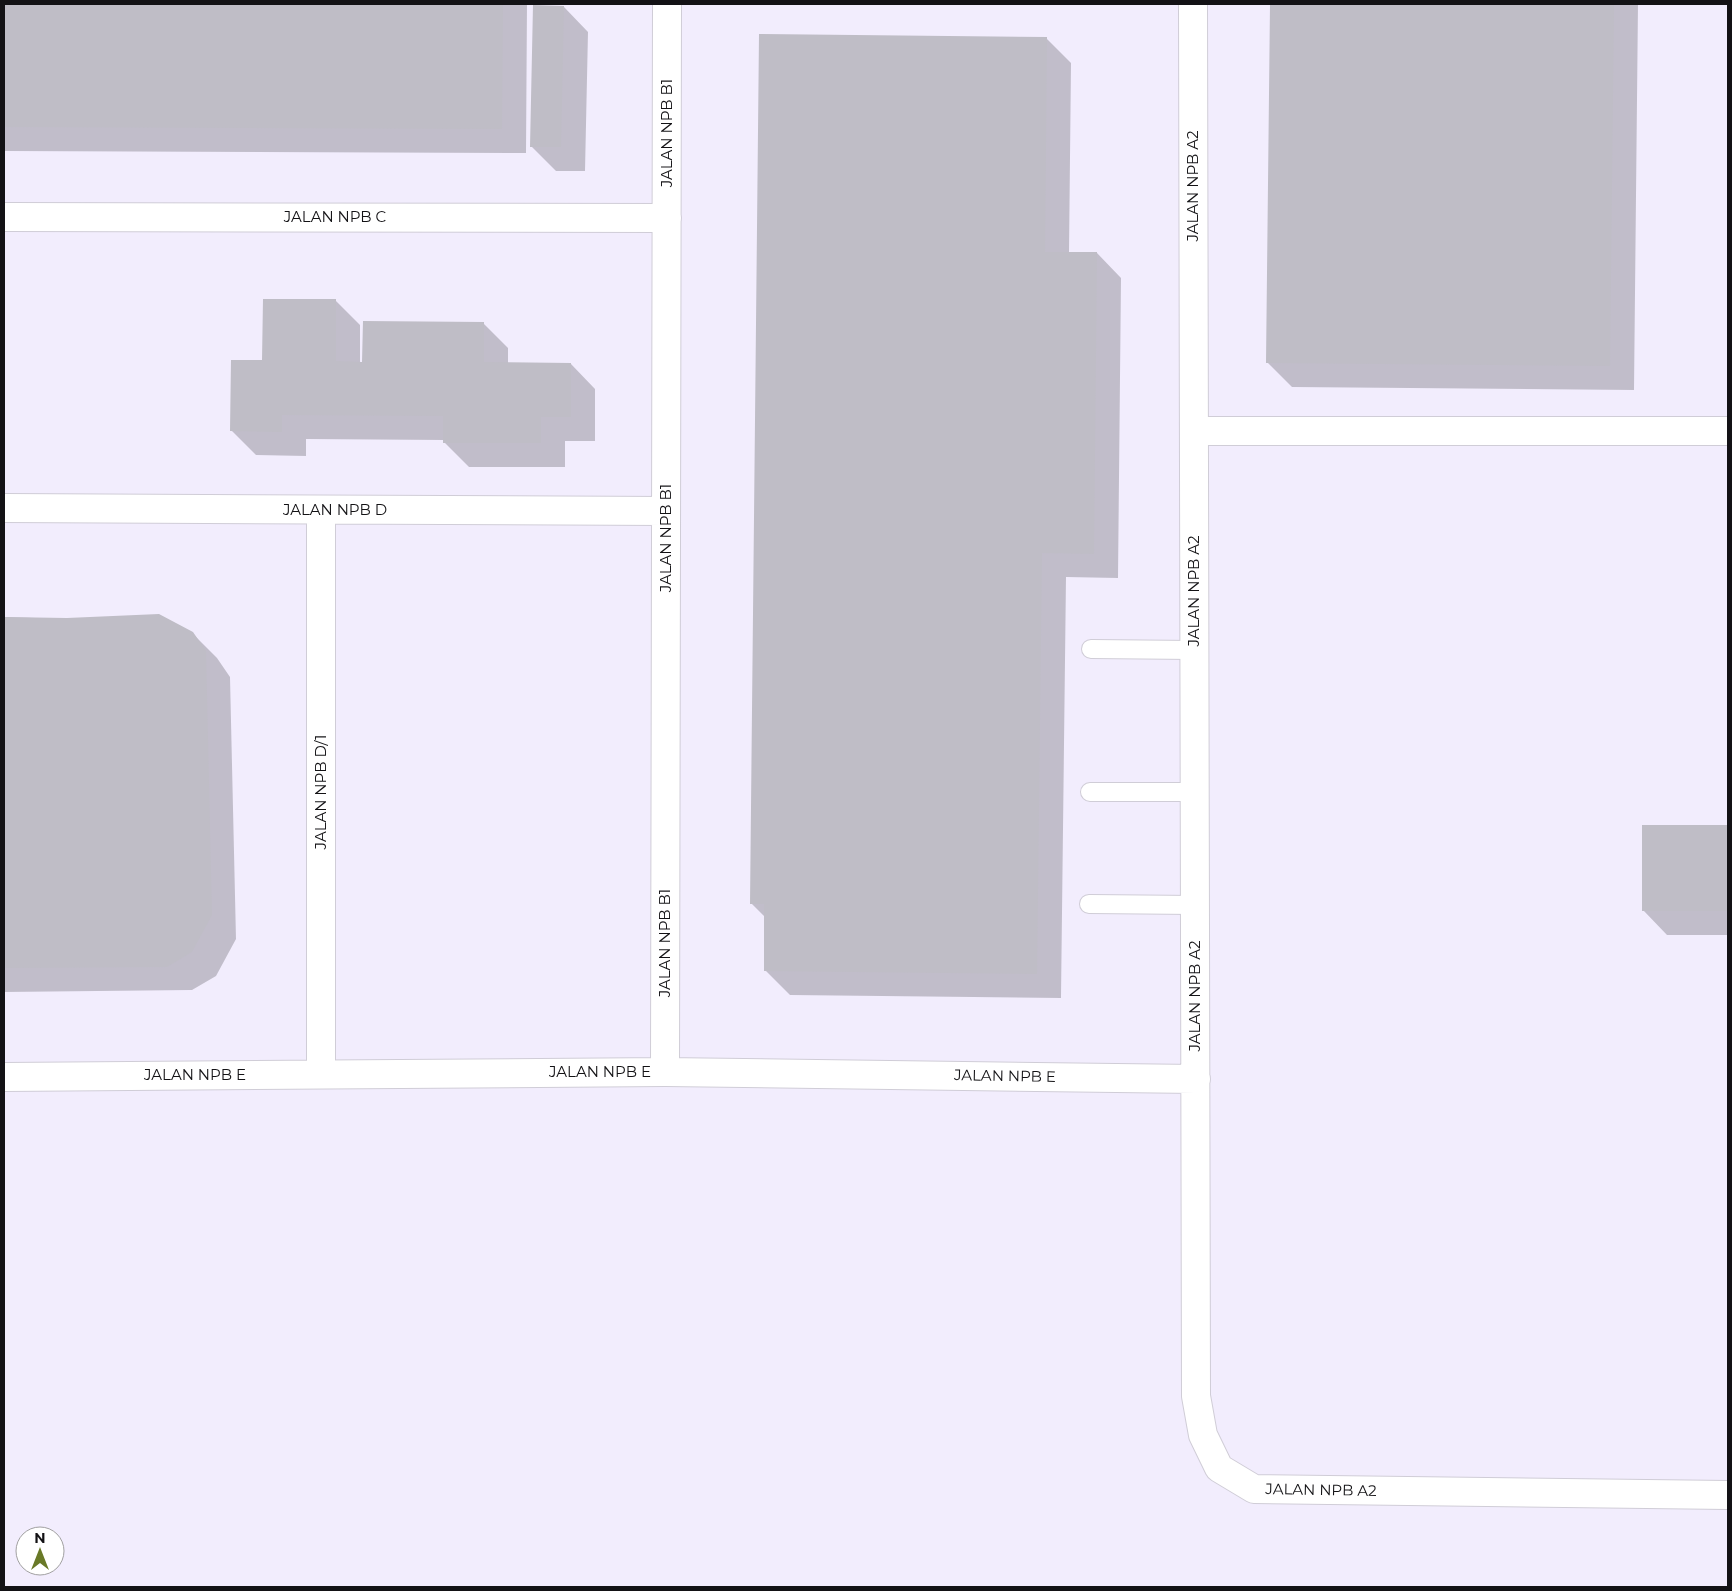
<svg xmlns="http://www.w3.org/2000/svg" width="1732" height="1591" font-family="Montserrat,sans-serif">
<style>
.built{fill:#f2edfd;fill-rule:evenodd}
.shadow{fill:#0003}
.building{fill:#bfbdc6}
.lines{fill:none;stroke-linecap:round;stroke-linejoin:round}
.lane-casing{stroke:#d0cdd7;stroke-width:20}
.street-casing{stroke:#d0cdd7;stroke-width:30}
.lane{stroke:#fff;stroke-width:18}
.street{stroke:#fff;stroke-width:28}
.labels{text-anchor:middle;stroke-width:4.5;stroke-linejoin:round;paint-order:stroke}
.street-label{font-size:15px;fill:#131215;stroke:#fff}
</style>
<rect width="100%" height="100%" fill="#fbfafe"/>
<path class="built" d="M4,4H1728V1587H4ZM25,1536H55V1566H25Z"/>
<path class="shadow" d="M4,4H527L526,153L4,151Z
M1271,4H1638L1634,390L1292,387L1267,362Z
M564,7L588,32L585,171H556L531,146Z
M1047,39L1071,63L1069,253H1097L1121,278L1118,578L1066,577L1061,998L790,995L765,970L766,918L751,903Z
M336,301L360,325V363L484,324L508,348V364H571L595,389V441H565V467H469L444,442V440L306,439V456L256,455L232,431L264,362Z
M4,617L67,619L192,633L217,658L230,677L236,939L216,976L192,990L4,992Z
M1643,827H1728V935H1667L1643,910Z"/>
<path class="building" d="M4,4H503L502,129L4,127Z
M1270,4H1614L1610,366L1266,363Z
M533,5L564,6L561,147H530Z
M759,34L1047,37L1045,252H1097L1094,554L1042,553L1037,974L764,971V904H750Z
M263,299H336V361L362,362L363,321L484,322V362L571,363V417H541V443H443V416L282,415V432L230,431L231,360H262Z
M159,614L193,632L206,651L212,915L192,952L167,967L4,968V617L67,618Z
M1642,825H1728V911H1642Z"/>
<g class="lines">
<defs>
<path id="lane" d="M1091,649L1194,650
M1090,792H1194
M1089,904L1195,905"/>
<path id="street" d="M1193,4L1196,1396L1203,1435L1219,1468L1254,1489L1728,1495
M4,217L667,218
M1194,431H1728
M4,508L666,511
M665,1072L667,4
M321,1074V510
M4,1077L665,1072L1196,1079"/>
</defs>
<use href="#lane" class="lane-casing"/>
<use href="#street" class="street-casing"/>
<use href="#lane" class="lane"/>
<use href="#street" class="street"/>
</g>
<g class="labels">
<g class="street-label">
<text transform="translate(667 133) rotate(-90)" y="5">JALAN NPB B1</text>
<text transform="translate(1193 186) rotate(-90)" y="5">JALAN NPB A2</text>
<text x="335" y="222">JALAN NPB C</text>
<text x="335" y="515">JALAN NPB D</text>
<text transform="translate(666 538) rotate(-90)" y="5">JALAN NPB B1</text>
<text transform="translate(1194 591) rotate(-90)" y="5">JALAN NPB A2</text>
<text transform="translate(321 792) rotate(-90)" y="5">JALAN NPB D/1</text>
<text transform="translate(665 943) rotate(-90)" y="5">JALAN NPB B1</text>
<text transform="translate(1195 996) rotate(-90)" y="5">JALAN NPB A2</text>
<text x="600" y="1077">JALAN NPB E</text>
<text x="195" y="1080">JALAN NPB E</text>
<text transform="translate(1005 1076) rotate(1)" y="5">JALAN NPB E</text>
<text transform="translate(1321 1490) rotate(1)" y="5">JALAN NPB A2</text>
</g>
</g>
<rect width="1732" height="1591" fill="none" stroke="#131215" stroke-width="10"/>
<g transform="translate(40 1551)"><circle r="24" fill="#ffffff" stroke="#a1a0a1"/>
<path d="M0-4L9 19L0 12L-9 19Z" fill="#697927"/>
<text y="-8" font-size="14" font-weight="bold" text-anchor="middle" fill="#131215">N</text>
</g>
</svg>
